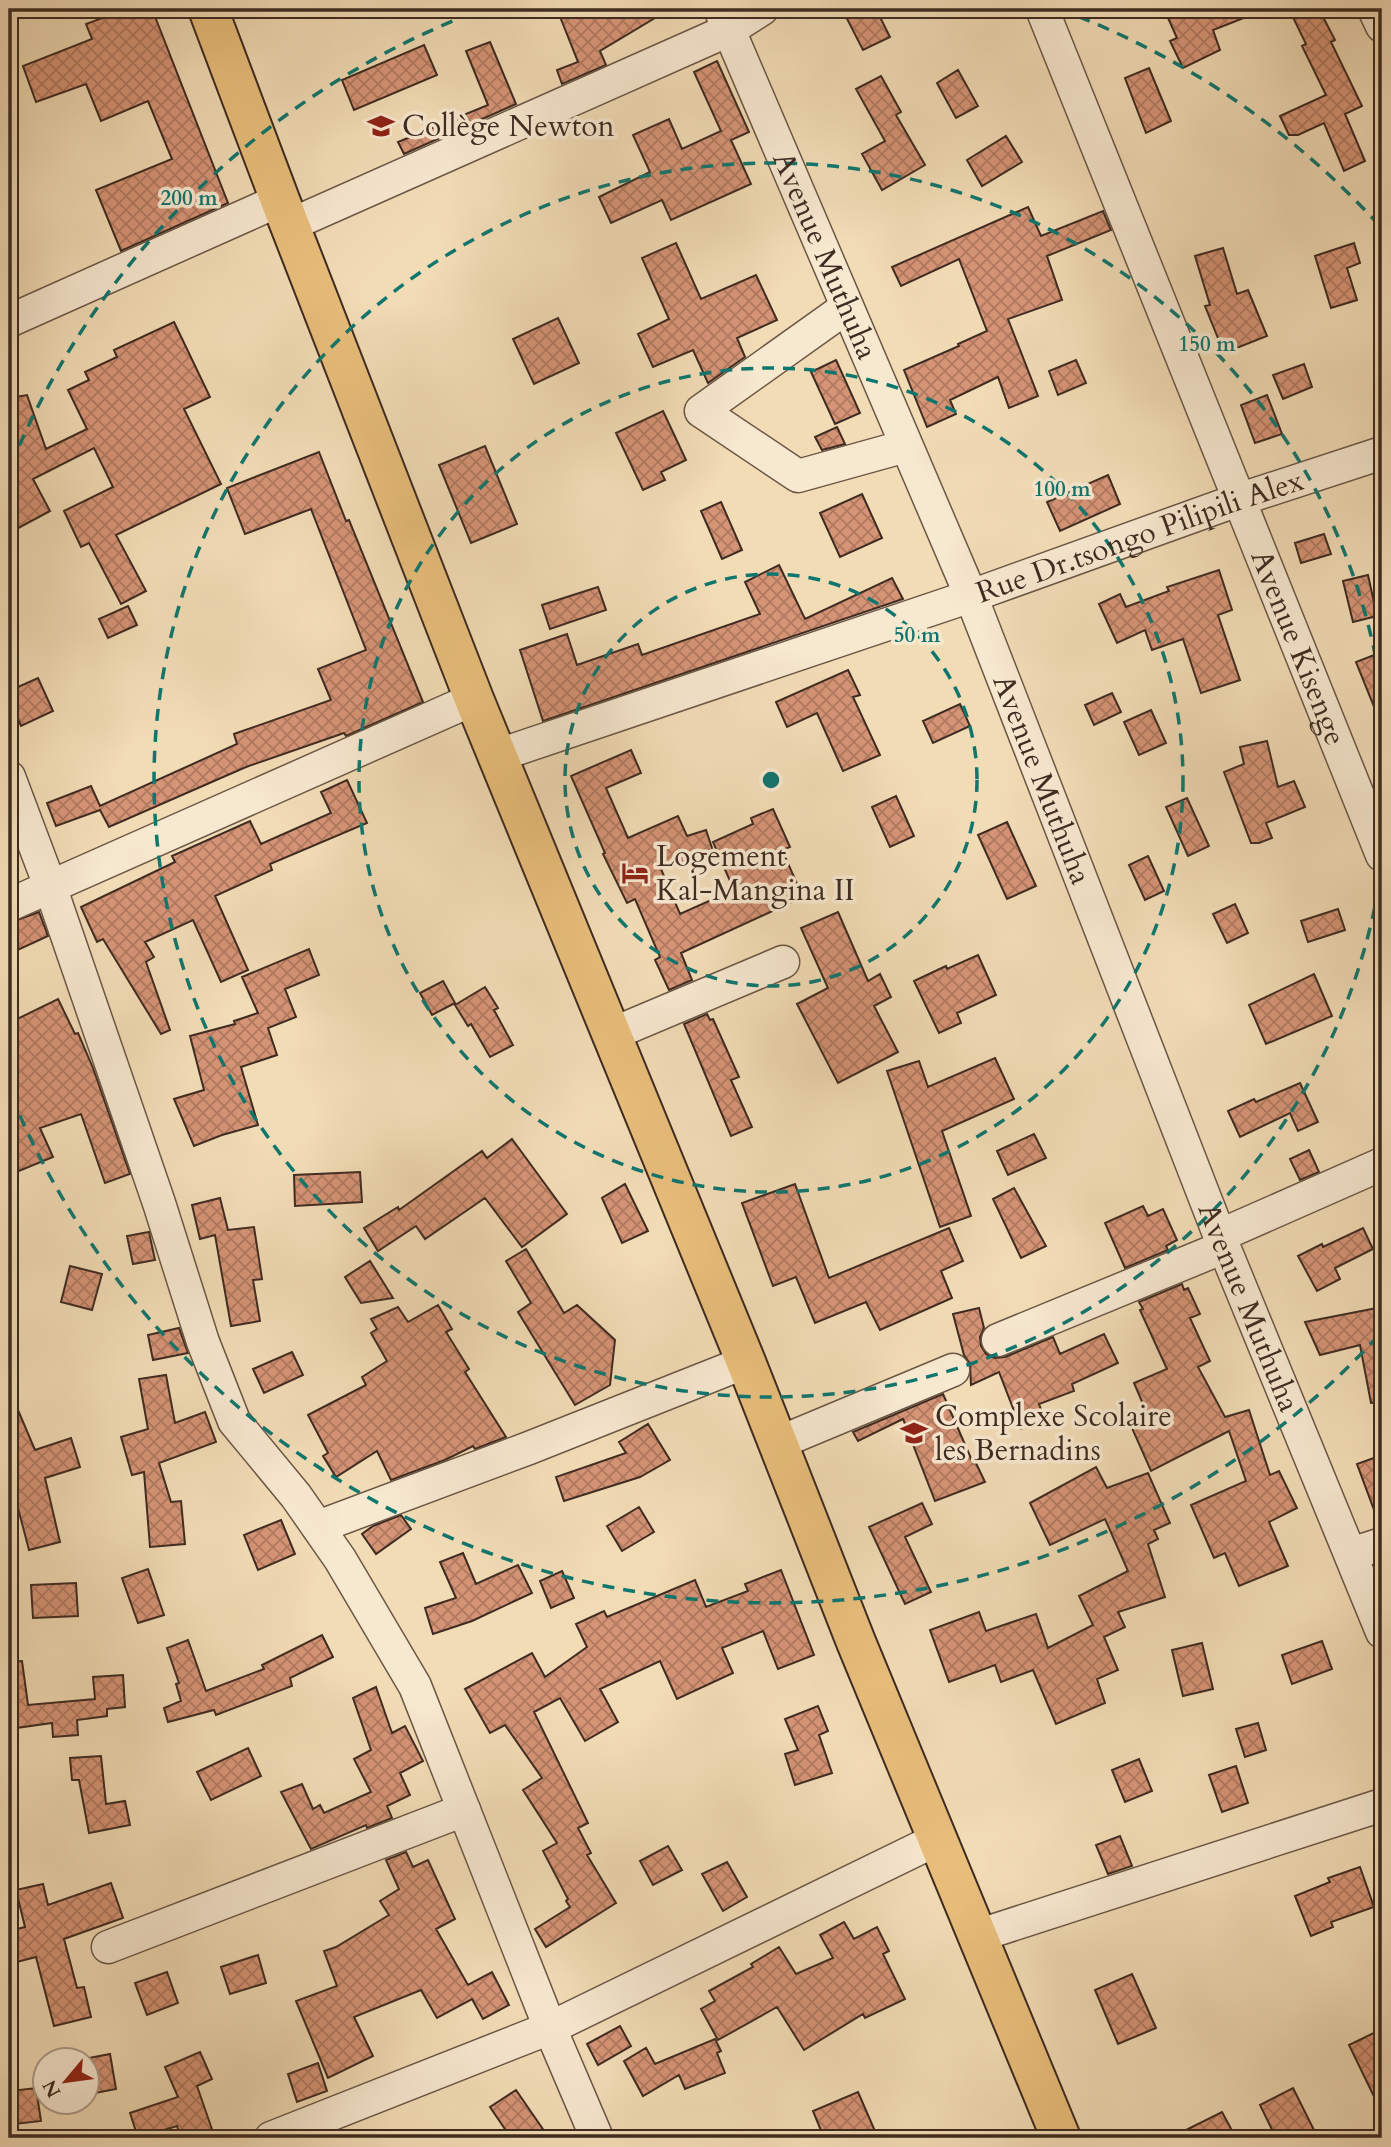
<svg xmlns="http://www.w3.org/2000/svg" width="1391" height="2147" font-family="Cardo,serif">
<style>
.building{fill:url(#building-cross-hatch);stroke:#3e2b21;stroke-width:2}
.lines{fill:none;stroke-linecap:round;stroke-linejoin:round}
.minor-casing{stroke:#6b5746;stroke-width:35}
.major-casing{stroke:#3e2b21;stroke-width:42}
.minor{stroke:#f7e8d0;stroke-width:32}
.major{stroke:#e9be7b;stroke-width:38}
.ring{fill:none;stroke:#0f766e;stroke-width:3.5;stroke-dasharray:12 9}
.labels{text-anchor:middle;stroke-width:7;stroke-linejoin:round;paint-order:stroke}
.poi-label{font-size:30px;fill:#3e2b21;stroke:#f7e8d0;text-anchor:start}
.street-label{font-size:30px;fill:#3e2b21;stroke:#f7e8d0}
.centre{fill:#0f766e;stroke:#f7e8d0;stroke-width:3.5}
.ring-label{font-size:21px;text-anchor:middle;font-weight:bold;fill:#0f766e;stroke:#f7e8d0;stroke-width:7;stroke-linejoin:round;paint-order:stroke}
</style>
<defs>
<pattern id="building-cross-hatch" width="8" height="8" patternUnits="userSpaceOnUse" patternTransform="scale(1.75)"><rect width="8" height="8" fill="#d69476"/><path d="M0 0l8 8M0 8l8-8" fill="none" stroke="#af7960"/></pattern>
</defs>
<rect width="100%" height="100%" fill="#f2dcb6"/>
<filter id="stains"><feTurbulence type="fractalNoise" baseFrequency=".00286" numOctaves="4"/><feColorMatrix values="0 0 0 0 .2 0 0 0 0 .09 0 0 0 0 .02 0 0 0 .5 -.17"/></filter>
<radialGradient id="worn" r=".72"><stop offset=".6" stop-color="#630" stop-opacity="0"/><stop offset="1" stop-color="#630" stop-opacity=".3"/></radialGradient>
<path class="building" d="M111,9H152L228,203L121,251L96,190L172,159L148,101L101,121L86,84L36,102L23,66L92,39L86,24L113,14Z
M557,9H670L600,51L606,65L562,84L557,70L578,62Z
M842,9H876L890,37L863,50Z
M1164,9H1264V10L1213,30L1220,50L1183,68L1170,41L1177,38Z
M1289,9H1319L1335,40L1331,42L1362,106L1345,114L1365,161L1344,171L1324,123L1298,135H1289L1280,116L1326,95L1302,46L1306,44Z
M490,42L516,104L404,154L398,142L488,105L466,51Z
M424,45L437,75L354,110L342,80Z
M717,61L749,132L731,140L751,184L671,220L662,200L611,223L599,197L650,172L633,135L669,119L682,149L721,131L694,72Z
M1149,68L1171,121L1146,133L1125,78Z
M958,70L978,106L956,118L937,83Z
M881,76L901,112L896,115L925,165L882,190L862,154L885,141L856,89Z
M1006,136L1022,162L982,186L967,160Z
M1028,207L1041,236L1103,211L1111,230L1047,256L1062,300L1008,319L1038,396L1009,408L998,377L950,400L956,414L927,427L904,370L959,346L958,344L987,331L959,259L901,286L892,267Z
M676,243L701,299L756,275L777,320L737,338L745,357L708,383L693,350L653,367L638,334L669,319L642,258Z
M1354,243L1360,263L1347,268L1357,300L1331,308L1315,256Z
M1223,248L1237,294L1248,290L1267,336L1224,353L1205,306L1210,305L1195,256Z
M558,318L579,363L534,384L513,339Z
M174,322L210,397L184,409L221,484L116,535L146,591L121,604L89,543L81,547L64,511L113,487L94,448L33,479L50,511L9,533V436L12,442L18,439L9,413V398L27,395L46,449L87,429L68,390L89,380L85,372L117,357L114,350Z
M836,360L860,413L835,424L811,372Z
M1076,360L1086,383L1058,395L1049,371Z
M1304,364L1312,387L1283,399L1273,375Z
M1267,395L1282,434L1255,443L1241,405Z
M663,411L686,460L661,472L665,480L643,490L616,433Z
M837,427L845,444L822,450L815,437Z
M485,446L517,524L471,543L439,465Z
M319,452L346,521L349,520L423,702L346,736L344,733L246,767L109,827L100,810L56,826L47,803L91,786L100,806L237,744L234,734L331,700L318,669L366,650L311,509L245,534L227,488Z
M1108,475L1120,504L1060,531L1047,502Z
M862,494L882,538L840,557L820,513Z
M721,502L742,550L722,559L701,511Z
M1324,534L1331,554L1301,563L1295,543Z
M779,565L805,619L892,578L903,599L543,721L520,650L567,634L577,665L638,644L642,655L760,614L745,582Z
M1219,570L1232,610L1218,615L1240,680L1201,693L1183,639L1152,650L1145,630L1117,643L1099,604L1120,594L1126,607L1169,591L1167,587Z
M1368,575L1377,616L1353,622L1343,581Z
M598,587L606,610L550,629L542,605Z
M128,606L137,625L108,638L99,619Z
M1382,652V724H1381L1356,662Z
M848,670L860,695L853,697L880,755L843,771L817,713L787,727L776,702Z
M38,678L53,711L21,726L9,699V691Z
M1112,693L1121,712L1094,725L1085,705Z
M960,704L970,726L933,743L923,721Z
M1151,710L1166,743L1139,755L1124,722Z
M1267,741L1278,787L1294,781L1305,807L1266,823L1272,838L1259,843H1251L1224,772L1244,764L1240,747Z
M631,750L641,773L606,788L628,838L678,816L687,836L706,830L713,851L661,869L680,914L734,890L713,842L753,824L751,818L773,809L790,847L782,850L803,897L681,953L692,980L669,990L655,960L660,957L635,899L627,903L603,854L605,853L571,776Z
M347,780L367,823L270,864L272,870L215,896L248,970L221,982L193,920L145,942L154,957L146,962L170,1030L161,1034L103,939L97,942L81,907L175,862L172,856L250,821L261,844L331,813L321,792Z
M896,796L914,836L890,847L872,807Z
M1187,798L1209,846L1188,856L1166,807Z
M1007,822L1036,886L1007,899L978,835Z
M1148,856L1164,891L1145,900L1129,865Z
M1235,904L1248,933L1227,943L1213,914Z
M1338,909L1345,930L1308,942L1301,921Z
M39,912L48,936L9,954V923Z
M838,912L868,981L880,974L891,997L874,1006L898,1052L838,1083L797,1004L828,988L801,928Z
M309,949L319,975L285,989L296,1017L268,1028L277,1055L241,1067L258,1125L222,1135L194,1146L174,1099L204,1090L190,1036L235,1024L234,1021L258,1013L242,977Z
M978,955L996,995L957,1013L961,1023L939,1033L914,981L946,966L947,969Z
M1314,974L1332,1016L1266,1044L1249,1005Z
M443,981L455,1003L432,1015L420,993Z
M485,987L498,1008L494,1010L513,1045L490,1057L471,1024L468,1026L455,1005Z
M58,999L75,1034L78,1033L93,1068L130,1174L105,1183L81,1114L40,1128L53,1157L9,1175V1023Z
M707,1014L710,1020L713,1019L739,1077L731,1080L752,1127L731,1136L684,1024Z
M995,1058L1014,1099L942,1131L971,1216L940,1227L887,1071L919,1061L928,1087Z
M1300,1083L1318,1122L1298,1131L1290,1113L1240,1137L1228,1111L1254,1099L1256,1102Z
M1034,1134L1046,1158L1008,1175L997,1151Z
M512,1139L567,1214L522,1247L485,1198L425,1239L416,1226L378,1251L364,1228L398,1207L399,1210L482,1151L487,1158Z
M1309,1150L1319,1172L1300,1180L1290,1159Z
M360,1172L362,1202L295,1206L294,1175Z
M625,1184L648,1231L622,1243L602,1198Z
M795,1184L829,1278L949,1228L963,1261L941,1271L952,1298L880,1330L866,1302L815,1323L796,1277L773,1286L742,1203Z
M1014,1188L1046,1246L1021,1258L993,1199Z
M220,1198L228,1230L254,1227L262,1279L253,1280L260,1321L231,1326L215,1235L200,1239L192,1205Z
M1143,1206L1148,1216L1163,1209L1177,1240L1166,1246L1168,1250L1125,1268L1105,1223Z
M1363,1228L1373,1249L1335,1268L1340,1279L1317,1291L1298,1256L1322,1244L1323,1247Z
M149,1232L155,1260L133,1264L127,1236Z
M526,1249L564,1313L577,1305L615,1340L610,1385L575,1405L518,1312L531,1303L506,1261Z
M370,1261L393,1298L361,1303L345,1277Z
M70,1266L102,1274L92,1310L61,1302Z
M1182,1284L1184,1290L1188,1288L1200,1314L1190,1318L1210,1361L1198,1367L1225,1417L1249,1410L1270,1475L1279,1471L1297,1508L1269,1522L1288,1566L1239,1586L1225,1553L1214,1558L1191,1505L1246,1481L1229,1431L1151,1471L1128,1419L1146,1411L1134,1383L1167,1369L1140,1310L1143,1309L1139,1302Z
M438,1305L452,1329L446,1332L469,1369L465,1372L506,1437L475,1449L473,1446L445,1460L391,1480L377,1451L336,1477L323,1456L328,1453L308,1415L366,1385L362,1377L387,1361L371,1333L377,1329L371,1319L398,1307L408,1322Z
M1382,1307V1402L1371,1403L1360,1345L1320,1355L1305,1322Z
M979,1308L984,1328L980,1337L981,1346L986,1354L995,1358L1005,1357L1053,1337L1060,1354L1104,1334L1118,1363L1072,1384L1074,1391L1039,1404L1045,1420L1021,1429L999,1372L971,1385L970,1364L964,1355L953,1314Z
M179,1328L188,1353L153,1360L148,1335Z
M292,1352L303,1375L264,1393L253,1369Z
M166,1375L175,1423L205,1412L216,1442L159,1463L171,1502L181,1501L185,1544L150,1547L144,1472L132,1475L121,1437L148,1429L139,1379Z
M9,1389L35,1450L71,1438L80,1467L45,1478L60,1542L29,1550L18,1508L9,1510Z
M943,1394L973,1463L975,1461L985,1482L935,1501L903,1419L858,1441L853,1432Z
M648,1424L670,1460L640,1477L564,1501L556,1477L626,1453L619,1442Z
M1382,1455V1525L1380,1526L1357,1464Z
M1096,1467L1107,1488L1148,1473L1170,1523L1154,1530L1158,1539L1148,1544L1165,1597L1118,1612L1125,1627L1104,1637L1118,1670L1097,1679L1105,1703L1056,1724L1033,1670L1001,1682L995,1665L949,1682L930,1630L979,1612L986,1631L1036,1614L1048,1648L1093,1625L1079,1596L1128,1571L1105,1519L1050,1545L1030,1503Z
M922,1503L932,1524L905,1537L931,1592L905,1604L869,1527Z
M639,1507L654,1532L622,1551L607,1526Z
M401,1515L411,1529L376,1554L362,1534L373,1526Z
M281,1520L295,1554L258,1570L244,1535Z
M463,1553L476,1584L518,1565L532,1593L472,1621L433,1634L425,1608L456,1598L440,1562Z
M148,1569L164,1615L138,1623L122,1578Z
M781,1570L814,1655L778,1669L763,1631L722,1648L733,1673L677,1699L660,1661L600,1689L618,1722L585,1741L560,1698L534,1712L588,1823L578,1828L591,1853L587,1855L616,1903L546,1947L535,1929L570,1907L566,1901L568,1899L543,1851L557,1843L523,1790L542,1778L505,1725L490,1733L465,1689L532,1653L545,1677L587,1647L576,1624L604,1611L607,1617L695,1580L706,1607L748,1591L745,1584Z
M562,1571L574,1598L551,1608L540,1581Z
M76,1583L78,1616L33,1618L31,1585Z
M322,1635L333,1657L290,1678L292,1686L216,1715L214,1710L168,1722L164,1708L181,1701L176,1684L179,1683L167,1648L188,1640L206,1691L264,1669L262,1665Z
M1322,1641L1332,1669L1292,1684L1282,1655Z
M1202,1643L1213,1689L1183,1696L1172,1650Z
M22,1661L28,1705L95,1699L93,1677L123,1675L125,1707L107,1709V1716L77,1720L78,1735L53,1737L52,1723L9,1729V1662Z
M376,1687L392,1733L405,1726L423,1761L400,1773L410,1795L387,1806L392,1818L367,1828L366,1825L311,1849L281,1792L302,1784L313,1809L320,1805L324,1813L371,1792L354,1759L371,1750L353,1698Z
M818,1706L828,1731L819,1735L832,1773L795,1785L785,1754L798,1750L785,1719Z
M1258,1723L1266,1750L1245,1757L1236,1729Z
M248,1748L261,1776L211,1800L197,1772Z
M101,1756L106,1804L125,1801L130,1825L89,1833L79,1780H72L70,1758Z
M1139,1759L1152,1791L1125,1802L1112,1770Z
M1236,1766L1248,1803L1222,1812L1209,1775Z
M1120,1836L1132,1866L1108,1874L1096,1845Z
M668,1846L682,1870L653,1885L640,1861Z
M406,1852L413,1867L428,1860L455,1919L436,1929L468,1985L492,1972L509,2005L483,2019L472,1999L437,2018L421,1990L354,2017L373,2056L328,2078L296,2001L337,1986L324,1951L336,1947L389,1915L380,1901L399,1889L386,1860Z
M727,1862L747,1897L723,1911L702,1874Z
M1360,1867L1374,1907L1331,1922L1333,1927L1311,1936L1295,1896L1330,1882L1328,1878Z
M111,1883L123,1918L64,1939L77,1988L84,1987L91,2017L54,2026L36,1957L9,1964V1931L25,1927L16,1890L43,1884L48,1905Z
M844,1922L854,1939L877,1927L889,1951L883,1954L905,1999L865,2018L863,2014L804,2050L777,2007L718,2040L701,2009L715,2001L709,1991L753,1967L751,1964L779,1947L796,1974L833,1958L820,1935Z
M258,1955L266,1983L230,1994L221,1967Z
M167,1972L178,2003L147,2015L135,1983Z
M1132,1974L1156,2028L1118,2044L1095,1990Z
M620,2026L631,2046L598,2065L587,2044Z
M1382,2029V2113L1349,2045Z
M715,2039L721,2051L717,2053L725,2073L685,2089L679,2075L643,2096L624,2061L646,2048L655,2064Z
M200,2052L212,2079L197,2086L215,2138H181L177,2126L138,2138L130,2113L178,2097L165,2067Z
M110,2054L116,2089L90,2094L88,2060L84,2059Z
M318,2063L327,2091L297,2102L288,2074Z
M36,2088L41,2121L15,2124L10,2091Z
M1293,2088L1315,2132L1302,2138H1276L1260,2105Z
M516,2090L549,2138H511L490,2107Z
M858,2092L878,2138H824L813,2111Z
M1222,2112L1236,2138H1170Z"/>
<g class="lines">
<defs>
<g id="minor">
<path id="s1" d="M720,9L971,596L1224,1247L1382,1632"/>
<path id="s2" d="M1042,9L1382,855"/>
<path d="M1374,9L1382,26"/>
<path d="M290,225L729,30L762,9"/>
<path d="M847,307L701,411L798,476L906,446"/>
<path d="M9,321L280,200"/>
<path id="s3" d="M499,755L971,596L1238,500L1382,453"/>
<path d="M9,777L50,886L159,1203L203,1342L234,1421L296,1496L340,1559L415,1686L550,2028L597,2138"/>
<path d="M9,905L474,699"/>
<path d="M612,1034L783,962"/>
<path d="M1221,1235L1382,1164"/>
<path d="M998,1340L1224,1247"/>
<path d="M778,1443L953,1370"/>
<path d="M318,1527L529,1448L746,1362"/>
<path d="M1351,1554L1382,1544"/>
<path d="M977,1936L1382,1805"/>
<path d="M108,1947L464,1810"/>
<path d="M271,2138L550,2028L938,1839"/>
</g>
<path id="major" d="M208,9L280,200L474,699L746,1362L856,1642L1061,2138"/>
</defs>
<use href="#minor" class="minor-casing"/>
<use href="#major" class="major-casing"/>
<use href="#minor" class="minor"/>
<use href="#major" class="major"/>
</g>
<g class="ring">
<circle cx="771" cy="780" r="206"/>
<circle cx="771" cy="780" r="412"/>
<path d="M1382 866A617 617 0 1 1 1382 694"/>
<path d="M1378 1336A823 823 0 0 1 11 1095M11 465A823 823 0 0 1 483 9M1059 9A823 823 0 0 1 1378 224"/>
</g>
<defs>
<symbol id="school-bare" viewBox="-9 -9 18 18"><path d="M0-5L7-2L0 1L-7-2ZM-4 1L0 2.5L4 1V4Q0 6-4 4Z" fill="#8f2418" stroke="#f7e8d0" stroke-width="2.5" paint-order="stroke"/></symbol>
<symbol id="hotel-bare" viewBox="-9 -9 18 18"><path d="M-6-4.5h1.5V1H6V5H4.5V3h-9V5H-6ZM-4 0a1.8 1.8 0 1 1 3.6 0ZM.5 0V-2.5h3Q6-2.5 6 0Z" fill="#8f2418" stroke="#f7e8d0" stroke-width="2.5" paint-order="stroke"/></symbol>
</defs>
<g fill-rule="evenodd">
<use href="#school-bare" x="362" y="107" width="38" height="38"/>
<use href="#hotel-bare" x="616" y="854" width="38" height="38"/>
<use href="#school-bare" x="895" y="1414" width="38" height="38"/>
</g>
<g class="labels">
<g class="poi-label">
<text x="402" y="136">Collège Newton</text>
<text x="656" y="866">Logement<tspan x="656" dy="34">Kal-Mangina II</tspan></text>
<text x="935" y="1426">Complexe Scolaire<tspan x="935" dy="34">les Bernadins</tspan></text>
</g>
<g class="street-label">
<text dy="10" stroke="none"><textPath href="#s1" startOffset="268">Avenue Muthuha</textPath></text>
<text dy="10" stroke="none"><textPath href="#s3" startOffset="677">Rue Dr.tsongo Pilipili Alex</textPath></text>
<text dy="10" stroke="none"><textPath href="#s2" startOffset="688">Avenue Kisenge</textPath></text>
<text dy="10" stroke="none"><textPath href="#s1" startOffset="835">Avenue Muthuha</textPath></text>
<text dy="10" stroke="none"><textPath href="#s1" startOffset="1402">Avenue Muthuha</textPath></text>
</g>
</g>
<circle cx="771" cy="780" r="10" class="centre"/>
<g class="ring-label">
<text x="189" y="205">200 m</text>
<text x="1207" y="351">150 m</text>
<text x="1062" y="496">100 m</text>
<text x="917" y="642">50 m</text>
</g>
<rect width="1391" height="2147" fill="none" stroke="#f2dcb6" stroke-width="35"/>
<rect x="10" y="10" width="1370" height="2126" fill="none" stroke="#3e2b21" stroke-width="3.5"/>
<rect x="18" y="18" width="1356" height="2112" fill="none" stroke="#3e2b21" stroke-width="2"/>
<g transform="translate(66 2081) rotate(241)"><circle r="33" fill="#f7e8d0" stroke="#ad9c8a" stroke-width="2"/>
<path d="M0-5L12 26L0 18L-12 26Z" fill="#8f2418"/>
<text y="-10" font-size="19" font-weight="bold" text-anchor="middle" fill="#3e2b21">N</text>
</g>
<rect width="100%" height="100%" filter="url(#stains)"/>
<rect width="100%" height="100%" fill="url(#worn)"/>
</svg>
